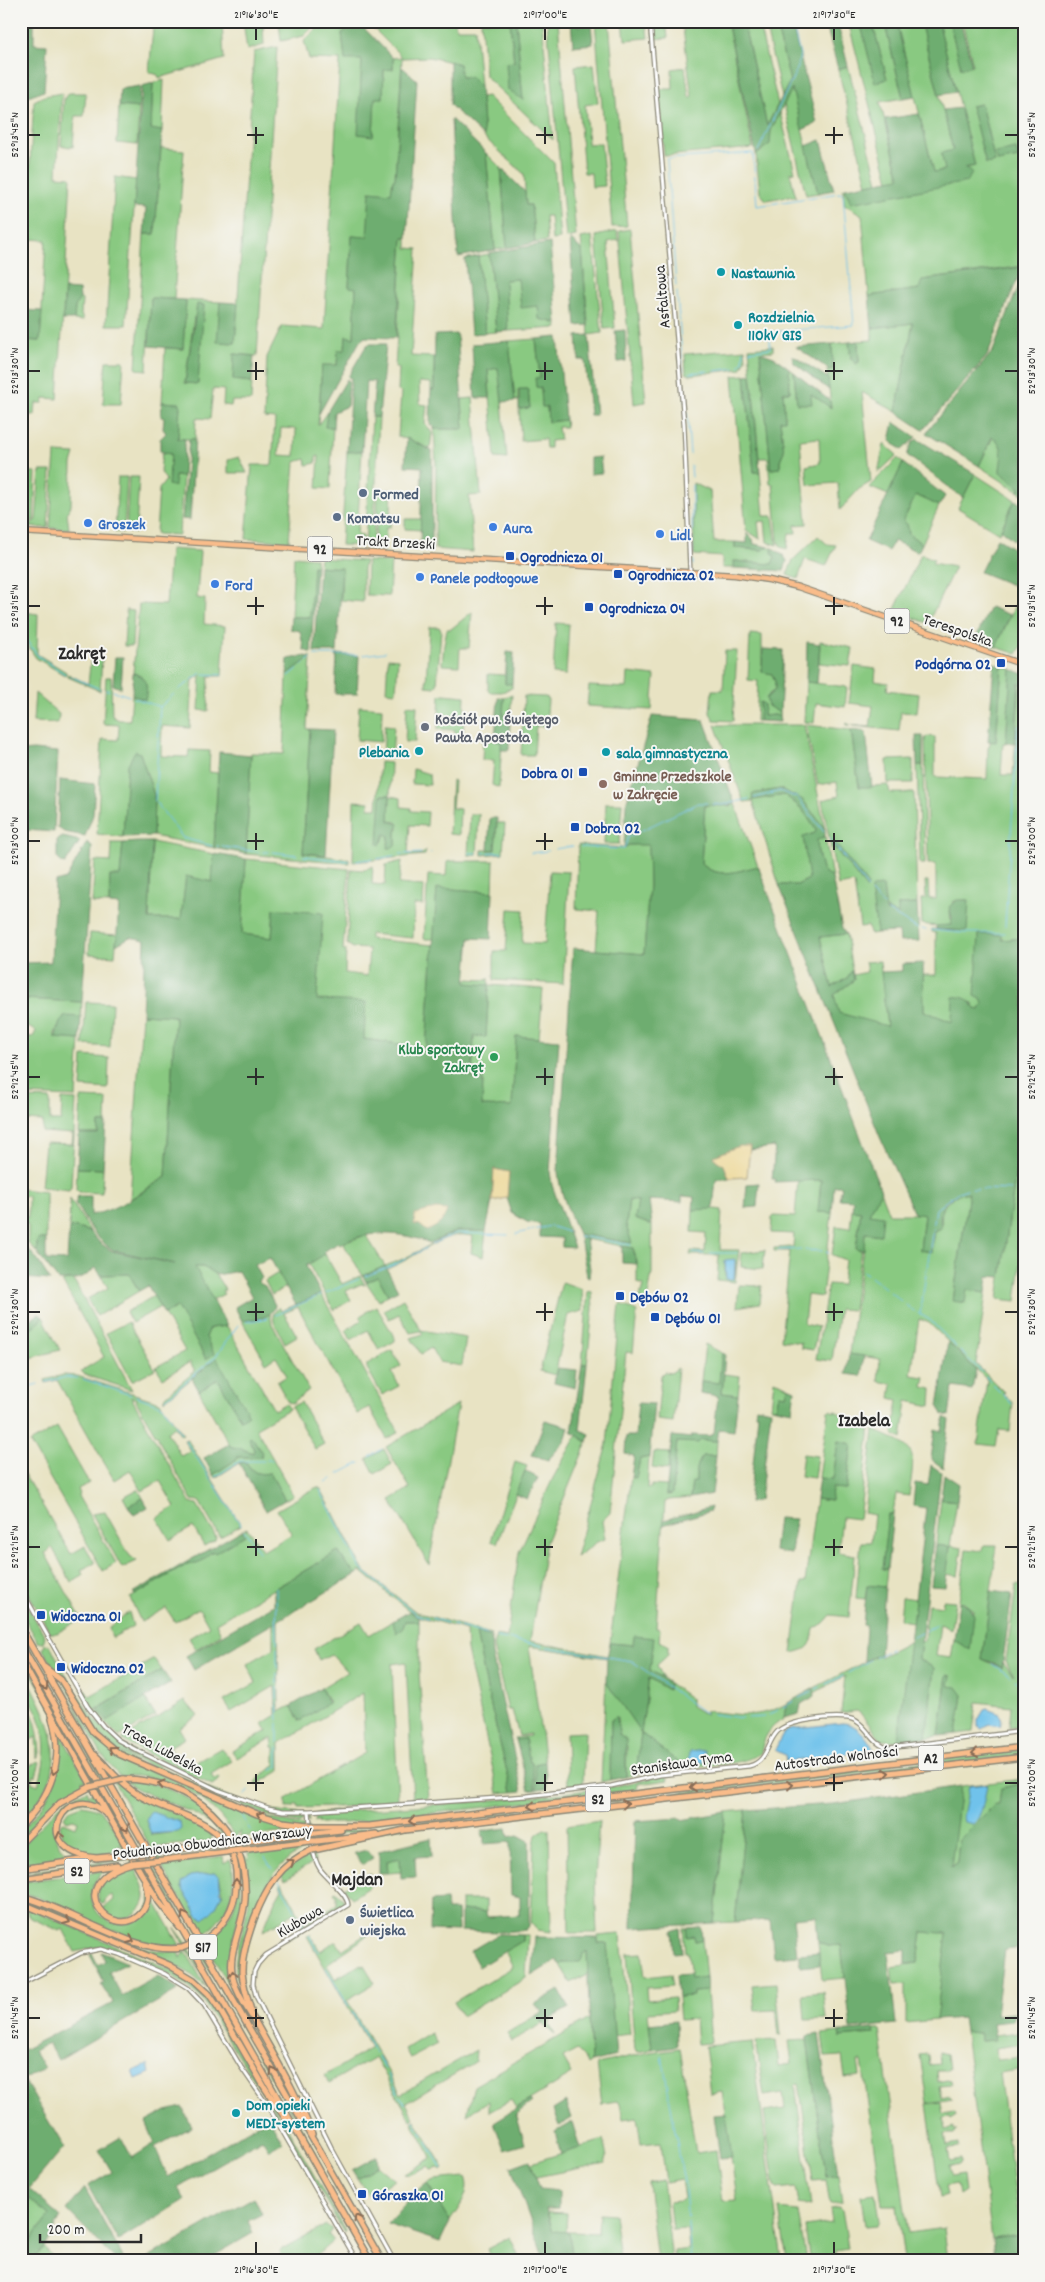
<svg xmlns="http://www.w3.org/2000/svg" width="1045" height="2282" font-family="Dekko,sans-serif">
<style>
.green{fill:#89c981;stroke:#5a7a56;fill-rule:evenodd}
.forest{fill:#6ead6f;stroke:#4c6c4d}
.sand{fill:#eeda9e;stroke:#8c8264}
.water{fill:#6fc2eb;stroke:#4d768b}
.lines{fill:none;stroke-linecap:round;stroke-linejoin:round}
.stream{stroke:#6fc2eb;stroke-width:1}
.tertiary-casing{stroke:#8a8777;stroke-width:5.5}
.primary-casing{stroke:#8a8777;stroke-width:7}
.motorway-casing{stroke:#8a8777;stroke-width:8}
.tertiary{stroke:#fff;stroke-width:3}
.primary{stroke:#f9bc8a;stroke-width:4.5}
.motorway{stroke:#f9bc8a;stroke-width:5}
.motorway-bridge-casing{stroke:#8a8777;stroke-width:8;stroke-linecap:butt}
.motorway-bridge{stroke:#f9bc8a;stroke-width:5}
.oneway{stroke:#886c56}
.ticks{fill:none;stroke:#2b2b2b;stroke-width:2}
.culture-dot{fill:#0f9aa8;stroke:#f6f6f2;stroke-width:2}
.service-dot{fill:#5c6f8a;stroke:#f6f6f2;stroke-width:2}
.shop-dot{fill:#3f7fe0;stroke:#f6f6f2;stroke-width:2}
.transit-dot{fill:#1a4fb4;stroke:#f6f6f2;stroke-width:2}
.worship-dot{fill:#6b7280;stroke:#f6f6f2;stroke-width:2}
.education-dot{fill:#8d6e63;stroke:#f6f6f2;stroke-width:2}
.leisure-dot{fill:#2e9e5b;stroke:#f6f6f2;stroke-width:2}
.labels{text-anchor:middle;stroke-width:4;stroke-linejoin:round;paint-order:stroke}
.shield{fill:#f6f6f2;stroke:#686867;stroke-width:1}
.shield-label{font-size:15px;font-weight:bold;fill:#2b2b2b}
.culture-label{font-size:16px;font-weight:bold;fill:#0d838f;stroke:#f6f6f2;text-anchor:start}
.street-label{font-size:16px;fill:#2b2b2b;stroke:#f6f6f2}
.service-label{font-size:16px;font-weight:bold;fill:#4e5e75;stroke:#f6f6f2;text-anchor:start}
.shop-label{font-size:16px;font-weight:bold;fill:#366cbe;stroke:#f6f6f2;text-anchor:start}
.transit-label{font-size:16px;font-weight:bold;fill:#164399;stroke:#f6f6f2;text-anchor:start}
.worship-label{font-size:16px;font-weight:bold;fill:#5b616d;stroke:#f6f6f2;text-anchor:start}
.education-label{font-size:16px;font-weight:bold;fill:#785e54;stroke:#f6f6f2;text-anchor:start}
.leisure-label{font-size:16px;font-weight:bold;fill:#27864d;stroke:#f6f6f2;text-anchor:end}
.quarter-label{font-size:19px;font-weight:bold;fill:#2b2b2b;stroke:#f6f6f2}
.neatline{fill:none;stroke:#2b2b2b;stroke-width:2}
.ticks-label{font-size:12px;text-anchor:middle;fill:#2b2b2b}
</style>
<rect width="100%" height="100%" fill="#f6f6f2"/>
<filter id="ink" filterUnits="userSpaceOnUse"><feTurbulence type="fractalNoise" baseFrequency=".02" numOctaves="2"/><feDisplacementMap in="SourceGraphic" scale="10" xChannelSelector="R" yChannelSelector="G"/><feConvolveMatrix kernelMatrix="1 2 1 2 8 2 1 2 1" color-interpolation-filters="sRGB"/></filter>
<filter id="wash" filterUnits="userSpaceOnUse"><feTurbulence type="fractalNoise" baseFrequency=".0096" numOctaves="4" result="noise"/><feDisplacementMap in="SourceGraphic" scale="20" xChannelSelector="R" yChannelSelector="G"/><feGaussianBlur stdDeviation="1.12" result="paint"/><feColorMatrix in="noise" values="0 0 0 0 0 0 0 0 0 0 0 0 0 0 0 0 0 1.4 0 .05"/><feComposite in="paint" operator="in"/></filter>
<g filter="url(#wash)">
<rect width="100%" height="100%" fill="#e8e3c3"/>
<path class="green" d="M148,21H222L224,59L159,78L158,75L149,72L153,28L152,25H148Z
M243,21H319L304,36L281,41L279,22L263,25L264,45L247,50Z
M325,21H356L359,23L342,33L345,59H362L359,134L373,135L375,97L383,98L384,69H393V58L402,57L374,29L373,21H455L456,28H475L480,86L471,77H460L459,64L429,57L402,58L395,180H393L392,193L367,238L352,236L349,286L356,287L354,338L346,337L345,350H338L337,366L322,365L318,425L327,412L326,427H333L330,489L317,488L319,456L316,457V463L307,465L306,459L295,462L289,541L246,539L252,465H272L275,419L264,418L267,357L282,326L324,329L340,60L309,59L304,41ZM281,428L296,429L295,456L279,455Z
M481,21H510L514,62L506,63L523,100L516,21H542L553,140L485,76Z
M547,21H558L576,236L566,238Z
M595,21H609L627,226L612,227Z
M623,21H646L648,38L625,40Z
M652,21H666L668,38L654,39Z
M682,21H727L753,148L664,156L658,89H673L672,69L685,67L689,97H692Z
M743,21H758L778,104L767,126Z
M764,21H775L790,81L782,97Z
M848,21H860L876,83L887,79L872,21H884L903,98L880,102L900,179L889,181Z
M896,21H920L953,150L945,170L934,172Z
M938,21H949L962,68L973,65L962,21H1024V266L922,280L920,289L869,296L862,215L844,204L843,189L845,188L847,195L975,166ZM981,104L995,162L986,164L971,106Z
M277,47L257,356L235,354L233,380L252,382L251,401H232L231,406L223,405L224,390L213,389L210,419L196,418L195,439H178L180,404L162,402L165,348L183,349L186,300L220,302L218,342L235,343L254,52ZM194,317L198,384L185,383Z
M594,64L598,103L585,105L588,144L601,143L605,186L592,187L591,173H584L575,66Z
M848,66L878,182L867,184L838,69Z
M164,80L162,131L151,130L153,83Z
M792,88L818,193L806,195L784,104Z
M62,93L57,176L71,177L58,399L44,398L43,403H36L35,415H21V340L40,341L46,240L25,239L34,101L44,96Z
M68,93H86L84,116H75L73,147L61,146L64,99Z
M487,96L554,163L560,239L552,240L550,216H545L547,241L535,243L531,205H526L524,174L484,137L481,97Z
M119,106L139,108L137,145L117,143Z
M780,112L795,172L790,173L796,197L790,196L766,200L760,193L756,154L761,152Z
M161,148L184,150L174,299L151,298L147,370L136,369L144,234H155Z
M486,153L501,168L507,248L495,250Z
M115,177L136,180L126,325H106Z
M630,229L646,402L634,404L619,231Z
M617,231L618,240L608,242L615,328L604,329L596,236Z
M592,236L602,333L589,335L581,238Z
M403,238H407V248L418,249L411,356L434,357V390H431V383L419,382L420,404L427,405L425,423L432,433L430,449L411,440L398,437L401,392L398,391L399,368H395Z
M489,254L496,332L485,333L478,256Z
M518,279L538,306L553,323H557V328L508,331L504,280Z
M80,298L82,300L81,314L83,321L74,320L75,304Z
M913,323L896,412L862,392L871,482L859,489L840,510L838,483L808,485L806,466L820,463L819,438L800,440L807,524L795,525L796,533H789L787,549L781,547L778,541L773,484L770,483L768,458H759L749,348L773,346V351L760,352L771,469L780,468V460L784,451L780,420L785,419L783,392H790L789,368L794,372L797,404L811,393L831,407L827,370L833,369L832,344L849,342L851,359L859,362L858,341L872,340V328Z
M536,339L540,378L536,387L541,388L542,406L547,407L548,422L565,420L566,427H558L560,440L550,441V448H546L545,439L521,441L519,409L530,408L528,389L518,390V401H515L509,341Z
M745,349L746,359L741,369L690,375L686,373L685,354Z
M106,361H124L121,404H103Z
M499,368L507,459L495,458L488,369Z
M745,375L754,472H760L764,516H773L777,545L767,542L765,521L758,522L760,539L746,530L733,376Z
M473,398L481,495L469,496L473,552L435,549L436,464L434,429H464L462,399Z
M372,417H379L373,547L365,546Z
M993,437C1003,444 1005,458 1000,469C1005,478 1014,479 1020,488L1019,492L979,466Z
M884,444L897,455L878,473Z
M362,451L357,535L363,536V546L341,545L347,452Z
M55,453L75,454L72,464L71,506L67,512L69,529L50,528Z
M162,453L171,454L175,476H183L179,535L157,534L156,532L159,489L166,480L160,471Z
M239,457L247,473H228V460Z
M898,458L903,463L888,495L869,487Z
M40,471H51L48,528L26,527L36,520Z
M24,472H36L34,520L21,525Z
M975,474L1015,500L999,533L958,508Z
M118,477H127L124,532H115Z
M129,477H139L136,533L126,532Z
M693,483L710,491L714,542H735V548L762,550L769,547L773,548L772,552L775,557L772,564L734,561V568H722V557L694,555Z
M378,489L392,490L390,527L386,528L384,548L375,547Z
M916,495L939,506L922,544L909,534L908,527L903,521Z
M405,519H421V530L405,529Z
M818,536L827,544L836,545L826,566L805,559L798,579L787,575L793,560Z
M170,549L200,551L197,598L205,599L204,624L225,626L222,676H209L208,711L199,710L201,675L193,680L190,728L162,726L161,756L188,757L189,750L210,751L209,772L218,773L214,848L153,836L154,795L140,753L127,766L123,837L97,834L102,739L118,740L119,727V725L103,724L106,677H111L112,716L119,720H130L132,695L145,699C148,688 147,676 133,673L139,604L166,605Z
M921,554L934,559L932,563L955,567L928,623L894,611Z
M294,556L316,558V566H313L310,617H291Z
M320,558L365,561L363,569V602L341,600L342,568L319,566Z
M367,561L391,562L389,596L366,595Z
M1024,586V641L1017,654L996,647Z
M21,587H24V612L38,614L37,654L66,672V676L36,658L21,635Z
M126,610L134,611L132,646H124Z
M472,612L469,648H460L459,666L442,665L444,644L447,629H451Z
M556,623L569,624L566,675L553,674Z
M429,627H439L441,630L437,685L435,687L426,686Z
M750,634L762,635V672L772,674L775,681V690L769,694L768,706L780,713L779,716L774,715L763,716L764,704L760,702L759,721H756L758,681L748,680Z
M820,641L853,648L850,666L819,663Z
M725,651H737L733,721L714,720L710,713L712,690H723Z
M91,656L102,657L100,691L68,677V674L88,684Z
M311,656L307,729H310L303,853L349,859V863L246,854L251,753L284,754L287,675Z
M388,658L398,659L396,692L386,691Z
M854,666L876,669L875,681L888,683L887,690L919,694L917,713L901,712L899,731L846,725L847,723L850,725L870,727L873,706L849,703Z
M1002,666L1011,669L1006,743H1003L1001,775H1013L1020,683L1024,685V938L1002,940V936L981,999L983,1003L980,1010L975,1009L972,1002L952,1022L924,1011L923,975H936V933L932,932V929L956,931L968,900L954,901L950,910L951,926H936L922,924L921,899H926L925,881H928L929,899H936V864H928L925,739L927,736L935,737V777L987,779L988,748L991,741H996Z
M628,673L655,676L652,710L587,706L589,686L627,688Z
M488,674L505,675V683L512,684V688L502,692H490L488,690Z
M806,682L847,687L845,707L816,703L814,723L804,722Z
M35,693L59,714L58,723L33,722Z
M444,694L465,696L463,736H456L455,730L438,729L440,695Z
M512,695L510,718L503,717L504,697Z
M524,696L546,697L548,700L546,727L536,726L534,755H521Z
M407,705L417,706L415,742H405Z
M359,706L382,708L381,742L357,740Z
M385,725L394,726L392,759L383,753Z
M715,725H804L825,829C812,811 802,797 780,789L752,794L753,800L785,795L802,809L816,830V833L811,834L809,879L797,885H779L753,801L744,802Z
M806,725L851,730L859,787L888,785L890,793H914L917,904L898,905L899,916L886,911L883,886L872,887L877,933L870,934L868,926L860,927L854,883L838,886L822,800L839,796L837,782L818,785Z
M483,740L502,741L499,788L492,785L494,760H482Z
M913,759V783H888L887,760Z
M380,762L391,763L390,795H381L382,842L385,834L389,836L388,844H396V832L398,829L397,822L389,821L390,796L401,798V807L411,808V811L428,812L427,826L410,825L408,854H422L426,850L425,855L353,862L354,801L369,802V808H377Z
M917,765H923L925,864H920Z
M413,769L429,774L430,785L412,784Z
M452,780L454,781L452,808L460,809L459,835L449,834Z
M606,803H622L619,844H604Z
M735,804L758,866C738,871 717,880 701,863L705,805L730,806Z
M470,814H479L477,855H468Z
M497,823H505L503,853L482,855V850H495Z
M825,836L832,878L822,870L818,853L817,840Z
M152,842L214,854L213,882L186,877L181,919H149Z
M110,843H123L120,877L110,876L109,904L92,903L95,861L111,862L112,845Z
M648,844L649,885L644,954L596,950L599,911L576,909L578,845L624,848L629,845Z
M246,859L349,869L343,950H346L345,973L367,976L369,949L353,948L347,944L351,869L364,870L373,866L372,884L385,885L386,865L402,861L399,884L424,886L423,905H414L413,938L370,934V939L433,945L426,1048L364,1039L317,1000L274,909L272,938L242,934Z
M450,861H494L493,892L437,888L434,939H424L428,875L446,876L447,862Z
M550,871L569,872L563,984L494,980V951H506L509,909L524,910L522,943L545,944Z
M90,933L117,935L115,956L89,954Z
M846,934L852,970L847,978L832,987L820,937Z
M880,961L887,1027L838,1013L834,995L854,980L853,975L867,972L865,962Z
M489,978V985L543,989L539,1038L516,1036L512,1107L482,1106L483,1079L472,1078L474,1036H486L489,986L466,983L467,979L487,980Z
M21,999L82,1002L81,1017H64L55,1033V1038L80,1040L76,1097L21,1095V1036L33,1037L36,1031L28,1027L21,1028Z
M86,1002L112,1003L110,1047L83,1045Z
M142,1014L175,1016L166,1177L130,1199Z
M83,1056L109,1058L108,1089L81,1087Z
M21,1098L50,1099V1121H61L62,1099L76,1100L71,1187L69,1190L41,1187L45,1143L72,1144L73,1134L42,1132L43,1121L21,1120Z
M81,1098L107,1099L106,1123H99L98,1134H79Z
M77,1168L103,1169L102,1193L79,1192L76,1189Z
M1016,1170L1024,1171V1239L1016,1301L998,1299Z
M798,1180H821L818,1212L832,1213L822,1297L807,1295L804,1324L818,1327L813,1350L801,1348V1343L781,1340L790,1251H774V1248L793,1247L794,1234L771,1233L772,1218L774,1216L795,1217Z
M21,1189L46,1192V1239H39L37,1242V1253L28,1243V1226L22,1217H28V1196H21Z
M880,1191L889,1214H924L920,1250L931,1252L934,1230L941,1228L942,1209C948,1200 958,1191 969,1193L953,1300L967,1290L986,1293L976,1364L1004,1392L1003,1394L1013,1402L1010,1431L999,1430L996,1446L978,1444L987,1380L929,1323L919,1319L911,1375L925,1377L923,1387L932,1389L931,1406L907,1401L902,1439L893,1434L898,1400L890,1398L892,1384L878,1381L880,1359L849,1354L865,1233L880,1235L869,1214Z
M70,1199L90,1231C82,1231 77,1226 69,1228Z
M629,1200L638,1201L635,1219L652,1225V1273L646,1308L638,1304L643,1285L637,1283V1262L633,1248L580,1238L578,1234L631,1243L626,1225Z
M707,1208L722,1210L720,1250H739L735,1282L717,1280L719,1255H690L691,1251L705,1252L706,1233L692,1232L693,1210ZM725,1261L736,1262L735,1275L728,1279L725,1275Z
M852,1210L861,1211L856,1248L861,1249L853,1310L839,1309L832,1361L816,1359L828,1284L842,1285L845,1260L832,1255L836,1226L850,1228Z
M457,1231H486L483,1257L471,1253L473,1236C469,1236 462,1234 458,1235C438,1237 408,1262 386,1269L385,1266L363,1276L343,1243L366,1235L385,1266C410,1258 433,1242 457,1231Z
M765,1250L763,1269L741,1267V1253Z
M325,1254L342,1284L360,1276L365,1285L361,1284L346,1291L351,1300L334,1310L308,1263Z
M194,1267C210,1265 218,1277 225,1290L222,1291L224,1294L212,1300Z
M278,1273L286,1287L272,1295L265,1281Z
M129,1274L139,1291L97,1316L87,1299L108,1288L101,1275Z
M378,1277L388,1295L379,1301L366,1282Z
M74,1280L80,1292L132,1390L85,1375L81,1371L104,1357L62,1281Z
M562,1282L582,1289L583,1311L568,1315L555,1375L540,1371Z
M739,1285L762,1286L760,1303L737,1307Z
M588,1291L592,1292L593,1309L587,1364H582Z
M321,1294L399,1432L387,1439L369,1407L357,1414L298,1307L284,1313L297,1336L285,1343L274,1322L273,1314L279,1307L281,1311Z
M154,1296L160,1307L132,1323L126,1312Z
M403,1299L421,1330L466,1338L462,1366L439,1362L431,1348L421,1354L411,1338L423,1334L421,1331L410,1333L399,1314L389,1319L384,1310Z
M620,1304L637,1311L633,1353L626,1352L610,1513L602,1521L605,1539L597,1542L576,1557L607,1444Z
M177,1306L206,1359V1337L210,1328L227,1326L274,1410L286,1403L289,1409L256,1428L293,1495L285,1500L270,1473C257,1475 253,1473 246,1462L239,1463L215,1478L213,1475L237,1459L236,1457H261L262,1453L252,1437L250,1441L254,1450V1453L239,1448L231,1447L199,1391L218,1379L241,1419L217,1358L164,1401L166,1396L195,1371L190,1362L163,1378L156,1367L185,1351L164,1314Z
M376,1306L395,1338V1341L379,1350L368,1330L351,1340L346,1330L362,1320L360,1316Z
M270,1314L272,1324L309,1390L292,1403L288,1402L277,1382L287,1376L276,1357L266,1363L242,1321Z
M43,1317L60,1350L23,1360L21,1359V1328L23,1330H29Z
M128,1322L155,1369L132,1381L106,1333Z
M705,1344L722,1353L719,1383L701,1381Z
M392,1350L401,1366L392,1372L399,1386L382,1395L367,1368V1364Z
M678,1368L673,1422L657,1420L661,1375L664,1372L671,1373Z
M724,1374L740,1376L738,1395L722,1393Z
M63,1375L77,1376L160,1402L183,1434L181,1435L175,1427L167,1432L181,1456L190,1451L184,1440L187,1439L241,1525L222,1536H219L199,1501L192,1500L158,1439L159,1436L156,1435L136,1401L137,1399L131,1397L190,1502L197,1504L216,1537L215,1540L204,1546L193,1527L170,1540L157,1518L175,1507L160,1481L142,1491L130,1470L114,1480L57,1380L46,1383L45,1380Z
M774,1380L788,1387L786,1395L779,1394L776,1408L771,1407Z
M301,1402L324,1444L315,1449L291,1407Z
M458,1404L429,1565L390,1500L410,1488L386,1447Z
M830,1410L834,1412L835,1411L870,1428L859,1519L842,1517L838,1552L855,1555L849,1617L831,1615L824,1623L814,1629C811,1647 810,1649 792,1653L801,1583H805L816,1499L830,1501L832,1488L846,1489L852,1444L838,1441L833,1480L819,1478L828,1411Z
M57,1427L89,1483L78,1489L80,1494L78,1496L116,1563L103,1571L30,1443Z
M874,1430C919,1450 915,1448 909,1496L896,1494L893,1514H888L883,1569H887L885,1587L867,1585L865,1599L856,1598L861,1542H871L874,1515L864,1513Z
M577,1435L587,1442L546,1542L530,1641L608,1656L607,1658L529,1646L545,1762L535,1764L537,1789H535L532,1762H530L525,1739L516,1740L515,1738L530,1736V1734L519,1736L512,1710H508L496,1660L493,1646L496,1635L507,1637L519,1552L553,1478Z
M701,1440L717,1441L716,1456H702L696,1470V1483H692L690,1498L669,1500L665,1502L656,1628L660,1629L659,1641L668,1645V1655L657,1665L663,1678L650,1670L634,1645L610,1643L631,1477H636L640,1459L649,1457L647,1488H651V1485L667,1486L666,1494L670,1495L677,1442Z
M384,1449L392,1464L375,1474L367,1459Z
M654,1452L670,1453L668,1470L652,1468Z
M803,1454L817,1456L814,1478L800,1476Z
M515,1462L527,1466L497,1543L491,1541Z
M21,1469L71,1554L85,1546L95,1563L81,1570L83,1575L71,1582L52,1547L45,1553L81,1619L57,1633H50L21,1580V1572L27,1568L21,1557Z
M317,1487L321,1489L363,1570L416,1612L491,1634V1637L476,1633L488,1694L512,1792L498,1793L467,1650L466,1630L414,1615L361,1571L357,1574L347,1565L338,1551L216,1623L221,1634L196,1649L189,1638L209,1626L199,1608L175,1622L166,1608L141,1622L130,1598L190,1563L192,1564L204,1560L206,1555L245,1535L242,1530L247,1528L263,1551L292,1534L277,1510Z
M138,1489L143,1498L128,1506L123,1497Z
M941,1499L957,1501L950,1546L962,1548L958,1576L946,1574L950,1547L936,1545Z
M105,1512L130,1556L137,1561L122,1568L92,1514Z
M984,1545H997L982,1659L1002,1668L1003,1662L1013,1675L1006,1661L1016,1585L1024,1586V1726L1009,1728L1011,1706L977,1702L973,1732L957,1734L963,1695L949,1686L947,1675L939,1736L926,1738L934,1668L919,1659L921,1641H924L928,1604L942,1606L943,1600L955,1601L951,1629L940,1624L936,1656L951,1658L954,1640L970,1649L973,1610L964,1603L959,1602L966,1549L983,1551Z
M21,1592L27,1603L22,1606L27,1605L45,1636L43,1643L38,1642L21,1612Z
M902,1597L916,1599L913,1622L900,1620Z
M129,1612L133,1626L112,1638L109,1627Z
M278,1620L279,1712L291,1706L300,1721L329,1702L321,1688L347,1672L331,1654L319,1660L314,1649L361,1622L369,1635L393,1621L395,1624L404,1625L405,1621H419V1673L428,1798L413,1799L406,1662L392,1664L398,1800L366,1803V1806L298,1808V1805H295L294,1808H286V1799L365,1753L363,1693L280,1743V1771L256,1785L255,1782L275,1765V1747H273L272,1738L237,1758L232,1751L267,1731L263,1723L276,1715L275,1686L231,1712L224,1701L256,1683L247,1664L273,1649V1623Z
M21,1634L103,1779H102L32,1657L21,1638Z
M911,1641L898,1741L881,1740L861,1714L857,1711L841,1713L845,1676L814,1693V1688L822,1684L880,1654V1657Z
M45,1644L50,1646C65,1671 78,1700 99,1724C128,1758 230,1801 274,1811C284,1813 294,1813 304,1814L308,1817L309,1823L306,1818H303L302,1822L299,1823L262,1814L140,1762L115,1749L95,1731L43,1650Z
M21,1652L94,1781H93L21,1655Z
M154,1659L162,1670L94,1711L83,1690L85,1689L90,1696Z
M21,1666C53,1724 76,1767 21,1821V1771L38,1761L40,1762L36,1776H33L31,1782L38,1785C47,1759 48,1729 33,1705C30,1700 25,1698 21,1694Z
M649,1678L668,1690L669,1683L691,1699V1706L706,1715V1711C736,1714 758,1720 786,1704L784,1719C770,1726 763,1738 761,1753C740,1766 709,1765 684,1767L641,1733L636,1774L626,1777L627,1747L619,1734L618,1717L611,1720L610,1780L601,1782L606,1682L641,1732Z
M60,1682L93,1734L141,1766L257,1816L308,1827L309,1830L241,1837L240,1831L235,1838C213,1795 165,1773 119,1776L102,1755Z
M145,1698L155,1716L119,1737L95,1712L99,1710L107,1720Z
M185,1701L198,1716L179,1728L185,1738L169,1747L176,1758L171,1765L132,1746L122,1739Z
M22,1703C37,1710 39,1738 40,1753L37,1758L36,1737L21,1746Z
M57,1727L87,1781L82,1780L84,1785L55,1803L21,1839V1829C51,1803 66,1766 57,1727Z
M585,1732L583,1784L568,1786L566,1733Z
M221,1748L232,1761L211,1774L214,1780L219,1777L220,1779L212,1785L197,1778L198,1776L196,1778L174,1766L176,1761L186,1768Z
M1024,1749V1755L675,1795L674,1793Z
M667,1775L668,1780L638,1784L637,1790L345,1823H318V1820L314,1823L315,1815L325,1812C413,1806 501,1801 589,1790C615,1787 641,1780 667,1775Z
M1024,1779V1783L1001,1788L999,1805H994L959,1840L957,1862L950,1867L961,1786Z
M127,1781C169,1782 204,1803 228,1838H224C203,1809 158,1803 127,1783Z
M114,1782H118L142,1800L195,1821L217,1837L211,1835V1841L156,1847L165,1864L223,1856L224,1863L230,1859C240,1885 227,1919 204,1934L207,1940C233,1919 240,1901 239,1867L242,1899L229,1960L230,1978L237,1996L277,2066L292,2097ZM146,1821L177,1832L152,1835ZM215,1873L219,1876L223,1893L215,1908L204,1919L198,1916L182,1888V1883L190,1876Z
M87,1790L89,1796L92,1791L101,1807C61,1783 34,1844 78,1857L21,1865V1846L64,1802Z
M619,1800V1801L316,1837V1835Z
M82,1805C90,1806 96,1808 103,1813C114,1823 147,1884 145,1898C142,1919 108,1928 103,1908L114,1900L112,1895L106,1898L104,1904H101C95,1897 99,1882 106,1875C111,1871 123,1869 129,1868L131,1872L136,1870L122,1846L119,1845V1851C92,1854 84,1860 62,1841L60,1824L64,1822L76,1827L78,1821L73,1819L67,1821L64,1817L69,1810Z
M746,1810L735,1922L714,1923L726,1812Z
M599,1821L595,1880L597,1933H569L567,1826Z
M544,1829H549L551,1932L537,1930L531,1923L534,1845L536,1835Z
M309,1845L310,1848C276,1859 263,1889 251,1920C246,1934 240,1950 240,1965C240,1976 243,1988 245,1999C223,1957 247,1938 248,1897C248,1882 246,1868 241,1854L249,1860L248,1853Z
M308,1853L310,1860L313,1853L315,1861L285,1880L280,1873Z
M126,1858L127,1860L21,1874L34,1871Z
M400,1858L401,1872L388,1873L387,1861Z
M150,1865H153L195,1941H194Z
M107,1870C99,1874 94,1881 92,1891C87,1929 148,1939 151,1894L180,1945C148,1952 70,1911 37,1897L21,1893V1882Z
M370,1873V1886L352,1898L344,1888Z
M282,1883L307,1928L276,1945L302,1928L294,1913L263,1931L275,1901L282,1889L280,1884Z
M336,1891L344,1900V1904L319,1917L309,1926L306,1923L337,1904V1896L334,1892Z
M21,1899C68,1908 132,1957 178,1951L180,1958L185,1950L206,1987L189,1973L170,1963Z
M461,1900H486V1912L461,1910Z
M27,1907L176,1972L193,1983L212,2004L291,2134L345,2231L344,2233L274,2111L201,1998L173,1976L111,1949L98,1947L75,1952L63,1929L60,1931L31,1918L26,1911Z
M369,1927L377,1929L327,1964L335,1979L361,1964L362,1966L364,1965L375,1983L347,2000L401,2094L476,2050L475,2062L406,2103L414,2118L411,2120L375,2057L329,2083L324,2076L371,2048L307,1936L310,1934L320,1951L336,1941L342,1950L371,1931Z
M175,1928L185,1941L276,2102Z
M683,1928H686L687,1936H694L695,1941L702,1940L706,1977L691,1979L688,1952H685Z
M922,1932L948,1933L936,2020L906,2023V1984L894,1985L892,1967L918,1963Z
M619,1934L621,1936L630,2034L614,2036L607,1943H598V1936Z
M522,1935H528L526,1978L462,2016L454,2002L513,1967L505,1951L522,1941Z
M818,1942L828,1946L841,1945L845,1978L822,1980Z
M198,1945L316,2153H314L196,1946Z
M587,1950L588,1973L571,1983L560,1965Z
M642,1953L645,1977L671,1974L673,1986L646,1988L647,2000L674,1998L675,2010L648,2012L652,2049L638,2052L635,2050L627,1954Z
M776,1983L781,2035H779L776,2010L755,2011L752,1985Z
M707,1991L711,2043L697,2044L695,2019L680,2020L678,1997L692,1996V1992Z
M823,1992L826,2019L805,2020L803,1994Z
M535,2016L542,2023L549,2019L551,2021L549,2024L555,2035L542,2024L512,2041L507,2033Z
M589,2019L591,2062L587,2065L584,2057L577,2050L563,2058L572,2074L516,2108L511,2100L489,2112V2101L467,2114L474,2086Z
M873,2029H880L908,2233L944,2228L948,2261H920L936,2258L935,2255L904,2261L897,2205H882L862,2061H858L860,2076L845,2078L842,2056L825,2057L822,2034L839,2032L840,2037L873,2034Z
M965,2032L979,2033L981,2041L994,2040V2035L1020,2032L1021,2044L996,2048L997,2060L1022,2057L1024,2069L999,2073L1021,2235L992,2239Z
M431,2033L437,2044L410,2058L405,2049Z
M776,2040L779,2066L792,2064L789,2041L807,2040L826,2176L838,2174L842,2202L830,2204L826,2180L813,2181L799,2083L795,2084L811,2206L798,2204L795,2187L777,2189L774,2183L764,2112L785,2109L783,2093L764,2096L756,2041Z
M752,2042L782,2261H675L674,2251L689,2249L687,2229L672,2230L669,2202L681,2201L684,2198L681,2180L666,2183L661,2142L641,2144L637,2117L623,2119L620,2103L617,2101L604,2103L602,2105L597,2064L650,2052L680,2048L696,2153L716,2150L723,2201L737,2200L722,2092L711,2094L705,2046Z
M939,2052L947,2054L949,2069L945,2071H937L938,2082L947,2080L950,2081L951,2085L939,2086L941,2098L949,2096L953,2099L927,2103L920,2055L927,2054V2057H929L928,2065L940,2064Z
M941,2102L943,2114L954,2112L955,2116L950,2119L949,2117L943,2118L945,2130L953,2127L954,2130H957L954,2134H945L947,2146L959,2144V2148L948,2149L950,2161L961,2159V2163L959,2166L950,2165L952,2177L963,2175L965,2191L959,2195L957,2184L945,2186L947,2196L940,2198L927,2104Z
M415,2120L444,2168L441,2170L438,2167L431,2169L428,2166L409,2175L405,2174L432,2158L412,2122Z
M603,2140L607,2157L605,2163L536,2177L531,2163Z
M378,2166L395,2180L368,2195L357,2178Z
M465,2177C472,2193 458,2209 450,2221L427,2183L435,2180Z
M663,2180L672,2261H657L648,2183Z
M875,2193L879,2221L876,2225L865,2226L861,2195Z
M30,2199L50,2215L21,2253V2205Z
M840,2206L842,2209L848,2248L836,2250V2254L809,2257L805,2227L832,2223L830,2208Z
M779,2209L798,2211L806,2261H787Z
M548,2212L567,2213L566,2232H553Z
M599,2213L614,2214L620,2258L573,2261L569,2232L598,2233Z
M326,2225L332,2229L328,2235L333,2241C312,2259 314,2261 286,2261L280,2253L283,2249Z
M510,2237L521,2261L494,2260L487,2249Z
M45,2248L55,2261H30Z"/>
<path class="forest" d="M510,21H516L523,100L508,90L506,63L514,62Z
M571,21H578L579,26L591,24L593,44L573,46Z
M727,21H743L767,126L790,81L775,21H791L817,123L802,130L792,89L771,130L770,144L756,154Z
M825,21H837L848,66L838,69Z
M860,21H872L887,79L875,83Z
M884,21H896L915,96L903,98Z
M920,21H938L956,92L939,95Z
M949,21H960L972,65L961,68Z
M24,22L34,23V44L47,45L44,91L21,98V53Z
M359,23L393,58V69L384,70L383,98H375L373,136L358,134L362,60H345L342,33Z
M450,61L459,64L461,77H471L480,86L484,137L450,105Z
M402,67L417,80L407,238H403L396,338L365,337L360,341L319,414L322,365H337L338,350H345L346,336L354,338L356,288L349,287L352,236L367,237L370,191L391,193L393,179H395Z
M153,83L151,129L162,131L155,234H144L146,208L134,207L142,86Z
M140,86L139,108L119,106L120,89Z
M981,104L995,162L986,164L971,106Z
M960,108L975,166L964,168L972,173L967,182L851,203L845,188L900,178L885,119L919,114L934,172L945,170L941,153L953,150L943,110Z
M451,119L486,153L495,250L458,257Z
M821,140L834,190L818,193L806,146Z
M1016,149L1019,158L998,162L995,153Z
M501,168L525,192L526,205H531L535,243L507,248Z
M570,239L582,250L588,325L576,326Z
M550,243L557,323L539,319L538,306L521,308L518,279L505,280L508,331L496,332L489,253Z
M478,256L485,333L471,334L465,259Z
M1022,267L987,356L923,430L896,412L913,323L872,328L869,296L919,289L922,280Z
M1024,272V495L1019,492L1020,488L1000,472C1000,460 1007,445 992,437L979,466L926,433L993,351Z
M65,289L79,290L80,298L75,307L74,320H63Z
M151,298L186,300L183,349L149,346Z
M220,302L238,303L235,343L217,342Z
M197,304L204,305L198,384L185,383Z
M21,310L42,311L40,341L21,340Z
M625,330L626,361L618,362L615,331Z
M457,334L464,429H434V426L430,425L431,390H434L435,335Z
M589,335L596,415H590L585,360H579L577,336Z
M558,337L565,420L548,422L547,407H542L541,388L536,387L535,378H540L536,339Z
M509,341L515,401L502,402L498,368L488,370L490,398H475L472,344Z
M858,341L859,362L856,364L851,359L849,342Z
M369,344H386L379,417H372L375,382L366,381L362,451L347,452L351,378L348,377L366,346Z
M832,344L833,369L830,370L796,347Z
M760,352L774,357L789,368L790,392H783L785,420H780L784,451L780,460V468L771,469Z
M234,354L254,356L252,382L233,380Z
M792,355L828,378L829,390L793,362Z
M794,372L830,401L831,408L811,394L812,404H797Z
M751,374L760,472H754L745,375Z
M347,379L349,381L347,406L334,412L333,427H325L327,412Z
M519,389H528L530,408L519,409Z
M162,402L180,403L178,439H185L183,476H175V487L168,485L171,454L160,451V439L166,433L163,429L164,417H161Z
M894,422L916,437L902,450L890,441Z
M407,438L432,451V550L420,549L422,467L405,466Z
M189,439H195L190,520L182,519Z
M917,439L975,474L963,498L907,455L912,443Z
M600,457L602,473L590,474V458Z
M903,463L945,496L939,506L916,495L903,521L907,524L909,534L922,544L918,552L894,541L888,551L866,541Z
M1015,500L1024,506V545L1016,542L1001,530Z
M747,533L753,539L754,544L769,547L762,550L735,548V542L747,543Z
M997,538L1024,555L1022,589L980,572Z
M773,548L784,556L787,561L784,571L734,568V561L772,564L775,557L772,551Z
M313,566H316L311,653L304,650L300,631L290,629L291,617H310Z
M319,566L342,568L337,652H314Z
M990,607L1010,615L996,647L975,640Z
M807,642L820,644L817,683L806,682Z
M763,649L783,650L780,713L768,706L766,698L775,690V681L772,674L762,672Z
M507,652L514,653L512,684H505Z
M337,654L359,656L357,694H335Z
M307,656L309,658L287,675L288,659Z
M115,657H123L121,688L113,685Z
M994,663L1002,666L996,742L988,741Z
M1011,669L1024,674V685L1019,683L1015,743H1006Z
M133,673C148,676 148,688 145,700L132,695Z
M504,697L503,717L510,718L509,750H501V742L495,741L498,698Z
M760,702L764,704L763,716L774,715L779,716L780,722L759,721Z
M652,716L704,720L735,804L721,806L705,805L701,863C717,880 738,871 758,866L881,1191L869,1214L883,1216L881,1235L865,1233L864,1250L856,1249L861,1211L852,1210L853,1200L839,1199L842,1186H834L832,1213L818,1212L821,1180L775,1182L776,1179H772L775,1147L749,1150V1146L720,1162L724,1165L729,1178L716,1180L713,1209L693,1210L694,1197L682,1196V1202L649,1200L652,1225L635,1219L638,1201L629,1200L626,1225L632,1243L578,1234C570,1214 560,1194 558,1172L573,948L644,954L649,885L648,845H629L624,848L626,804Z
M310,729L333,730L326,855L303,853Z
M851,730L865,731L866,733L872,787H859Z
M916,736H923V765H917Z
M33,750L58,752L54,832L25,830L28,795L21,794V751Z
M135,751L140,753L154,795L153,836L123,837L127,766Z
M219,752L251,755L246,854L214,848Z
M60,780L95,784L93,815L85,836L64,832L58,828Z
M780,789L803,800L825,829V836L817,840L818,853L822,870L832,878L842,929L846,934L820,937L832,987L847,978L852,970L854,980L834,995L839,1013L887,1026L881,972L902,971V964L923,963L924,1011L952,1022L953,997C964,996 970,999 975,1009L980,1010L983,1003L981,999L975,996L979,934L1002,935V940L1024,938V1171H1016L1001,1277L988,1276L986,1293L967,1290L965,1303L953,1301L969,1193C960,1191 946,1199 942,1208C940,1214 941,1222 941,1228L934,1231L931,1252L920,1250L924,1215L914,1213L880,1137L779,885H797L809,879L803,837L815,833L816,830L802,809L785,795L753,800L752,794Z
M381,795H390L389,821L399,824L396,832V844L391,848H388L389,836L385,834L380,845L378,844Z
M490,818H497L495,850H488Z
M63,837L80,841L65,864L61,863L57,857V840Z
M87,842L92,846L82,1002L21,999V963L51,962L55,882L66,879Z
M138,842H152L149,919H181L186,876L212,882L214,854L246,859L242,934L272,938L274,909L323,913L317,1000L366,1002L364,1039L426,1048L437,888L493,892L491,939L470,938L466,983L489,985L486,1037L474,1036L472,1078L483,1079L482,1106L512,1107L516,1036L559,1040L550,1172L552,1185L574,1248L562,1247V1238L540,1237V1224L527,1222L512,1213L507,1198L509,1172L494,1169L492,1201L486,1231H457L430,1243C403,1232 366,1229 340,1245L339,1243L324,1251L325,1254L306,1266L321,1294L296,1305L270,1258L255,1265L262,1278L258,1280L259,1283L265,1286L275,1305C273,1319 253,1319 242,1321L235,1307L252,1297L238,1271L217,1275L203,1267H195L227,1326L210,1328L206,1337L214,1354L206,1359L177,1307L164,1314L148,1286L139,1291L129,1274L101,1275L95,1267L89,1274L74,1280H58L37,1253V1241L39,1239H46V1260L67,1261L69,1228C77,1226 82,1231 90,1231L100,1243L112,1251L175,1264L113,1250C95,1239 86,1221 75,1203L78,1196H91V1215C118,1210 143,1191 166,1177L175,1016L142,1014L145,940L130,937L116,945L119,905L109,904L110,876H120L123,843Z
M835,843L868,885L867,889L833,846Z
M883,886L886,911L888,912L887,909L898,915V905L917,904L919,941L900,942L899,932L877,933L871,890L872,887Z
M957,900H969L967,931L936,929V926L951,925L952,917L949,907Z
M66,1016L81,1017L80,1040L55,1038L60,1022Z
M99,1123H106L103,1169L77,1168L79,1134H98Z
M759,1183L757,1207L745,1208L747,1184Z
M580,1238L586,1239L590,1269L589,1277L587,1276Z
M21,1241L37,1259L50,1280L23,1278Z
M622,1246L633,1248L637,1264L622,1263Z
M385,1266L398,1290L388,1295L378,1277L366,1282L363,1276Z
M39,1314L43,1317C37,1324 32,1332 22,1330L21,1325Z
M948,1342L976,1370L972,1390L953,1387L949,1416L943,1414L938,1406Z
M722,1353L725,1354L722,1393L738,1395L734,1431L719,1429L717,1441L701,1440L698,1443L677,1442L672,1494L666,1495L672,1436L692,1438V1435L710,1436L714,1433L718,1396L700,1393L701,1381L719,1383Z
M849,1354L864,1356L861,1376L846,1374Z
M217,1358L249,1415L241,1420L218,1379L199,1391L192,1378Z
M582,1364H587L580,1430L590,1434L587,1442L572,1432Z
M557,1368L577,1370L575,1388L554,1383Z
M788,1387L795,1390L792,1411L776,1408L779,1394L786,1395Z
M638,1403L654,1404L649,1457L640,1459L636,1478L631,1477L634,1456L625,1454L626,1436H635Z
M756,1407L771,1410L760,1500L749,1503L758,1414H755Z
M944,1417L949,1420L943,1468L931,1459L935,1430L942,1432Z
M545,1420L569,1427L565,1441L548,1460L532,1455Z
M252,1437L262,1453L261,1457H237V1459L213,1475L204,1458L229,1444L231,1447L239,1448L253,1453L254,1450L249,1438Z
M838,1441L852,1444L846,1489L832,1488L831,1501L816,1499L819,1478L833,1479Z
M702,1456H716L712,1494L690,1498L692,1482H696V1470Z
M246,1462C253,1473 257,1475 270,1473L285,1500L266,1511L239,1463Z
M931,1465L941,1472L919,1659L934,1668L926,1738L898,1741L926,1508L913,1506L915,1483L928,1485Z
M525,1471L538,1478L527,1499L515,1494Z
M944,1474L959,1484L957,1501L941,1499Z
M143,1498L148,1507L134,1515L128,1506Z
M711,1507L710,1511L663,1525L664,1520Z
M888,1514H893L887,1569H882Z
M778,1518L795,1519L791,1554L774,1551Z
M242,1530L245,1535L215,1553L213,1551C204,1556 202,1568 189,1563L135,1595L133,1593Z
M936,1545L950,1547L945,1587L931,1586Z
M338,1551L347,1565L357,1574L194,1670L186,1656L274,1605V1589Z
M867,1585L885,1587L880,1654L864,1661L866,1626L863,1625Z
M991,1591L1012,1594L1002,1668L994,1663L982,1659Z
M959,1602L969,1607L974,1615L970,1650L954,1640Z
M410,1611L419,1617V1621H405L403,1628L396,1633L393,1621Z
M476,1632L491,1637L492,1655L522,1791L512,1792L488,1694Z
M634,1636L654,1638L650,1670L669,1683L668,1690L649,1678L641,1733L684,1767L636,1774L641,1733L606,1682L607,1658L610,1643L633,1645Z
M162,1670L171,1683L107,1721L98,1709Z
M947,1675L951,1676L949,1686L957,1687L963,1695L957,1734L939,1736Z
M321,1688L328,1703L300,1721L291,1706Z
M814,1688L815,1696L801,1704L799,1714L784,1718L786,1704Z
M615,1717H617L619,1734L626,1739V1777L610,1780L611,1720Z
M525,1739L530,1762H532L535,1789L529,1790L516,1740Z
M545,1762L547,1788L537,1789L535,1764Z
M1024,1783V1948L1004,1950L996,2015L1014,2013L1012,2021L993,2023L995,2040L981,2041L979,2033L965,2032L963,2018L936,2020L947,1933L922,1932L918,1963L906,1964V1950L888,1952L896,2024L851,2029L841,1945L828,1946L818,1942L816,1916L793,1918L797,1955L774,1957L770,1920L735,1922L746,1810L833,1804L961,1786L951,1867L957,1862L959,1840L994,1805H999L1001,1788Z
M726,1812L714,1923L632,1928L635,1821L681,1818V1820Z
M507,1828L509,1837L518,1835L529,1841V1926L526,1930L501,1932L461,1931V1910L486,1912L487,1917L520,1915V1897L511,1895L510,1842L484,1844V1837H482V1831Z
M431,1838L432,1856L415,1857L416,1877L401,1878L400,1858L387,1861L388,1873H379V1851Z
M367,1850L373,1858L363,1865L354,1853Z
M446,1900L447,1910H457L458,1931L430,1930L431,1901Z
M701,1927L702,1940L695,1941L694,1936L687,1937L686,1928Z
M680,1928L682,1952L674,1953L672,1931Z
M499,1934L522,1935V1941L479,1967L470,1951Z
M535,1937L598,1938V1943H607L616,2056L591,2062L587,1951L583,1954L582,1959L580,1962H565L560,1965L557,1960L531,1976Z
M101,1952L128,1963L109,1972L122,1996L158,1976L179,1989L58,2060L48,2043L34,2051L44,2068L24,2080L64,2147L29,2189L61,2217L45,2248L30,2261H21V2253L50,2215L23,2194L21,2195V2051L113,2003C110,1995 104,1993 101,1984L104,1982L90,1955L92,1953L98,1965L105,1961Z
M819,1952L820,1965L800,1967L799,1954Z
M690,1974L691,1979L706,1977L707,1991L693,1992V1996L678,1997L676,1975Z
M559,1990L569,2008L542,2023L535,2016L542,2012L535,2004Z
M676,2021L677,2046L652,2049L649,2024Z
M873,2029L874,2034L840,2037L839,2032Z
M819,2034L838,2174L826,2176L807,2040V2036Z
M530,2100L532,2102L516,2114L525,2144L504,2150L494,2122Z
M566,2102L572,2118L559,2126L553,2110Z
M182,2107L192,2127L155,2147L168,2177L269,2118L283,2142L269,2150L262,2139L178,2187L185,2200L118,2241L88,2186L112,2172L99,2150L121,2137L132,2158L155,2143L146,2122L166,2111Z
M726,2114L732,2157L720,2158L714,2115Z
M572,2122L580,2148L561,2154L555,2132Z
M377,2156L378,2166L357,2178L352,2170Z
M530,2160L540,2189L559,2191V2209H546L553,2231L569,2232L573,2261H545L511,2167Z
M427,2183L450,2221L440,2242L387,2224L414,2194Z
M85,2188L125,2261H117L67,2210Z
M254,2197L262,2214L248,2221L253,2233L205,2261H143Z
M1021,2235L1024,2261H995L992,2239Z"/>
<path class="sand" d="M739,1146H750L747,1177L729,1178L724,1165L716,1160L714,1156Z
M494,1169L509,1172L507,1198L492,1201Z
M436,1209L447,1210C444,1222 438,1226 427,1231L420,1225L414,1224L415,1214Z"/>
<path class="water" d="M735,1259L734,1279H726L725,1260Z
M987,1709L1000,1714L1002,1721L1000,1726L989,1724L982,1729L978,1727V1720L984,1710Z
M842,1723C857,1723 868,1738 874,1750L786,1762L785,1755L775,1750L782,1735L789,1729Z
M704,1750L705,1762L688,1764L689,1752Z
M987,1784C985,1795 982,1818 973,1824L964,1822L963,1817L969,1786Z
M152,1812L180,1822L181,1829L177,1832L151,1834L146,1820L149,1813Z
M215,1873L219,1876L221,1892L223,1893L215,1908L204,1919L198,1916L182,1888V1883L190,1876Z
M148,2065L150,2073L136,2079L133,2071Z"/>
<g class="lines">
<path class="stream" d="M758,151L798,67L800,55L792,21
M676,286L667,159L753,153L757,206L839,193L843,194L854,325L770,332V348L749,351
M677,292L683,371
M739,367L743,361L744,351
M715,371L735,368
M690,373L708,371
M684,386L686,404
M687,412L690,454
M691,466L692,477
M692,485V532
M692,538V542
M692,547V553
M693,560V565
M21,633L38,656L65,674
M314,655H358
M363,655L385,652
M204,674L222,675
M70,676L100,689
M289,676L311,658
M106,690H109
M178,690L201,673
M113,691L129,696
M134,698L160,707L155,801L183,838L212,846
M160,707L175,693
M754,798L780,791L798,798L824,832
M712,804L722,805L749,799
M829,838L868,888
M217,846L259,852
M581,847L624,849L628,837L698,803H707
M555,849L573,846
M263,852H269
M273,852L297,855
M430,853H431
M469,853H477
M483,853L502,852
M531,853L548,851
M400,854L421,853
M303,856L349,861
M377,859L397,855
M353,861L372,859
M871,892L884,906
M888,911L918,929
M1005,926L1018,729L1019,726L1024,727
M922,929L926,930
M931,930L964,933H1005
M972,1189H978
M982,1189L1011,1190
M1016,1190L1024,1189
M516,1234L550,1226L568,1232
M579,1236L631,1245
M432,1244L457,1233L508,1235
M778,1250L801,1249
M805,1250L822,1251
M826,1252L829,1253
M693,1253L704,1254
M709,1253H737
M862,1271L867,1274
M366,1276L394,1265L426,1248
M871,1277L885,1288
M890,1292L901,1301
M326,1293L359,1279
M906,1305L914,1311
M918,1313L930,1320L956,1347
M920,1314L936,1209L958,1192L967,1189
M275,1315L321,1295
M246,1322L268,1318
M960,1351L982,1372
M986,1377L990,1381
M83,1379L131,1395
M46,1382L66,1377L78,1378
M993,1385L1012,1404
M21,1389L38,1384
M136,1396L163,1406L181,1433
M166,1399L216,1356L238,1325
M1018,1410L1024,1413
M185,1440L241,1525
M370,1457L382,1449
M267,1460H272
M339,1474L360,1463
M215,1477L240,1461H264
M326,1482L332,1479
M320,1490L360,1568L416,1614L428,1618
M244,1530L259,1552
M21,1554L31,1572L21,1579
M276,1588L277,1643
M432,1618L447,1623
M453,1625L489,1635
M925,1631L938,1624
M496,1637L543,1646
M911,1638L921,1633
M547,1647L632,1661L706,1714
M277,1648V1668
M876,1657L891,1649
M992,1664L1010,1676
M277,1673V1684
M848,1673L870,1660
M1015,1680L1024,1687
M826,1684L843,1676
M277,1687V1699
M816,1689L820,1687
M799,1698L812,1691
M277,1702L278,1720
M783,1707L794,1701
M712,1714L742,1718
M769,1715L778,1710
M747,1718L764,1717
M278,1723V1743
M271,1770L278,1767V1747
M245,1795L250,1789
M241,1814L250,1830
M265,1857L272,1869
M279,1881L295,1911
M297,1914L304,1927
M309,1935L318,1952
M326,1968L349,2007
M352,2012L375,2053
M662,2055L685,2188L691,2261
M378,2057L385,2069
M388,2074L398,2093
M400,2096L405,2104
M414,2121L418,2128
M420,2131L423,2136
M426,2141L442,2169"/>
</g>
</g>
<g filter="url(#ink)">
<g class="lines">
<defs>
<path id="tertiary" d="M650,21L684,424L690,571
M21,1589L88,1707L103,1726L118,1740L140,1752L218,1790L268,1808L283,1811H309L527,1796L611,1786L660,1775L749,1766C768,1761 766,1744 777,1732C788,1720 832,1716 847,1718C867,1720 870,1745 889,1748L1024,1731
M309,1811C311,1829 310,1853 320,1869C326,1878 348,1894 348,1905L266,1955L258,1964L254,1972L253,1984L256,1996L331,2147L394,2261
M21,1984L81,1953L101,1949L119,1954L165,1974L188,1988L204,2005L241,2067L268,2106L357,2261"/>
<path id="primary" d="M21,532L735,575L769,580L798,587L1024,665"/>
<path id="motorway" d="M21,1628L382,2261
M21,1645L370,2261
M21,1660L141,1873L159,1902L180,1928
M44,1667L61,1680L93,1732L119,1754L257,1814L283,1822L308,1825
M95,1755C109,1768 120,1784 137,1794C178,1819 242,1819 236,1887C235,1907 224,1926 207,1938
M123,1779C191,1779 250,1828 245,1900C243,1927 225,1955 234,1982C239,1998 249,2011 257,2025C277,2061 298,2096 312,2134
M21,1826C51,1797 65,1759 52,1719
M315,1826H369L1024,1747
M315,1833L341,1830
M317,1841L376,1834
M237,1842L309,1833
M21,1843L60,1803L90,1787
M318,1849L405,1830L1024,1757
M241,1850L310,1841
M158,1851L221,1844
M96,1858L127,1855
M97,1858C23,1851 68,1776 106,1814
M163,1860L226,1852
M132,1863C56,1885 116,1945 142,1912C149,1903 149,1893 145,1882
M21,1869L88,1859
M21,1879L117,1865
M21,1896C70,1908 135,1956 182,1948
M21,1903L169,1965L194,1980L209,1994L218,2007L265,2088L292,2128
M251,2010C247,1998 243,1986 242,1972C242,1954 248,1937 254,1919C266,1888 279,1864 312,1850"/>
</defs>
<use href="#tertiary" class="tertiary-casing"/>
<use href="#primary" class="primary-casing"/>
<use href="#motorway" class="motorway-casing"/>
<use href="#tertiary" class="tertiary"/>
<use href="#primary" class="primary"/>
<use href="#motorway" class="motorway"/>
<defs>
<path id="motorway-bridge" d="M90,1787L123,1779
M308,1825L315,1826
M309,1833H315
M310,1841H317
M221,1844L237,1842
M312,1850L318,1849
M226,1852L241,1850
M127,1855L158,1851
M132,1863L163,1860
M182,1948L207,1938"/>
</defs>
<use href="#motorway-bridge" class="motorway-bridge-casing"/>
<use href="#motorway-bridge" class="motorway-bridge"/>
</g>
<defs><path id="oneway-chevron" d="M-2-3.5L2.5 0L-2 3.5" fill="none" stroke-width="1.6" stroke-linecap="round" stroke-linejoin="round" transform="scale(1.25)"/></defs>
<g class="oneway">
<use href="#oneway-chevron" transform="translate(45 1687) rotate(60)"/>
<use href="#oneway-chevron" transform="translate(112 1749) rotate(-144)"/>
<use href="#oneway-chevron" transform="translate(975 1753) rotate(173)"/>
<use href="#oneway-chevron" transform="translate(54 1771) rotate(103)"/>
<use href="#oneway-chevron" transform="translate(886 1773) rotate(-7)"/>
<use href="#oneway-chevron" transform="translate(161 1784) rotate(-164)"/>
<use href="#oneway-chevron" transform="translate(790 1785) rotate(-7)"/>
<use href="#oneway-chevron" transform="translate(693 1787) rotate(173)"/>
<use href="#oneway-chevron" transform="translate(625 1804) rotate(-7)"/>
<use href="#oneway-chevron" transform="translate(532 1806) rotate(173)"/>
<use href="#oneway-chevron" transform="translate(260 1815) rotate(-161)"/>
<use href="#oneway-chevron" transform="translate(412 1821) rotate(173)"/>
<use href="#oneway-chevron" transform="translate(126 1828) rotate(60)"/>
<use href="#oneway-chevron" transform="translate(60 1835) rotate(-104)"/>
<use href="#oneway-chevron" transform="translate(291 1862) rotate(-35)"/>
<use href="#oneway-chevron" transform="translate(236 1882) rotate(-90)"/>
<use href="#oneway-chevron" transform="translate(184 1915) rotate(-120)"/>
<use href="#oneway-chevron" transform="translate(67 1921) rotate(23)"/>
<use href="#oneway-chevron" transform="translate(131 1940) rotate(23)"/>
<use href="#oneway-chevron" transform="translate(233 1974) rotate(-98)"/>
<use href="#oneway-chevron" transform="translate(273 2071) rotate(-120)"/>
<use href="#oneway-chevron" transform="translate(357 2218) rotate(-120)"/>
</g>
</g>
<path class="ticks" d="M256,28V40M545,28V40M834,28V40M256,127V144M545,127V144M834,127V144M28,135H40M247,135H264M536,135H553M825,135H843M1005,135H1018M256,362V380M545,362V380M834,362V380M28,371H40M247,371H264M536,371H553M825,371H843M1005,371H1018M256,597V615M545,597V615M834,597V615M28,606H40M247,606H264M536,606H553M825,606H843M1005,606H1018M256,833V850M545,833V850M834,833V850M28,841H40M247,841H264M536,841H553M825,841H843M1005,841H1018M256,1068V1085M545,1068V1085M834,1068V1085M28,1077H40M247,1077H264M536,1077H553M825,1077H843M1005,1077H1018M256,1303V1321M545,1303V1321M834,1303V1321M28,1312H40M247,1312H264M536,1312H553M825,1312H843M1005,1312H1018M256,1539V1556M545,1539V1556M834,1539V1556M28,1547H40M247,1547H264M536,1547H553M825,1547H843M1005,1547H1018M256,1774V1791M545,1774V1791M834,1774V1791M28,1783H40M247,1783H264M536,1783H553M825,1783H843M1005,1783H1018M256,2009V2027M545,2009V2027M834,2009V2027M28,2018H40M247,2018H264M536,2018H553M825,2018H843M1005,2018H1018M256,2242V2254M545,2242V2254M834,2242V2254"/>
<g class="culture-dot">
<circle cx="721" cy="272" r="5"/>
<circle cx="738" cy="325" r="5"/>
<circle cx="419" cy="751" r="5"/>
<circle cx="606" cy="752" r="5"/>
<circle cx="236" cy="2113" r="5"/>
</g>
<g class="service-dot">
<circle cx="363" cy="493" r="5"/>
<circle cx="337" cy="517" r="5"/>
<circle cx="350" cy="1920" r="5"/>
</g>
<g class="shop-dot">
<circle cx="88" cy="523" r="5"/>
<circle cx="493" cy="527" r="5"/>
<circle cx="660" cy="534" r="5"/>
<circle cx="420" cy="577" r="5"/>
<circle cx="215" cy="584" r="5"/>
</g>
<g class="transit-dot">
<rect x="505" y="551" width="10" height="10" rx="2.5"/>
<rect x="613" y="569" width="10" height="10" rx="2.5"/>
<rect x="584" y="602" width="10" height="10" rx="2.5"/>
<rect x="996" y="658" width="10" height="10" rx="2.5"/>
<rect x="578" y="767" width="10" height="10" rx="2.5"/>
<rect x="570" y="822" width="10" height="10" rx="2.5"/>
<rect x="615" y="1291" width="10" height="10" rx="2.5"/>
<rect x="650" y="1312" width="10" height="10" rx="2.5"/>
<rect x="36" y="1610" width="10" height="10" rx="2.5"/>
<rect x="56" y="1662" width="10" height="10" rx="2.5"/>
<rect x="357" y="2189" width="10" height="10" rx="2.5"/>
</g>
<circle class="worship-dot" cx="425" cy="727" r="5"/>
<circle class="education-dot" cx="603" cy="784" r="5"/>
<circle class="leisure-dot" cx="494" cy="1057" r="5"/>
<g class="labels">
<g class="shield">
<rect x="307.5" y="536.5" width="25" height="25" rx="4"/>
<rect x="884.5" y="608.5" width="25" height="25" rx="4"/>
<rect x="918.5" y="1745.5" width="25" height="25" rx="4"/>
<rect x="585.5" y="1786.5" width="25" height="25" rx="4"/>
<rect x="64.5" y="1858.5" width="25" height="25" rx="4"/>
<rect x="189" y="1934.5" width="28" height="25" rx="4"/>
</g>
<g class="shield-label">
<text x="320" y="554">92</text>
<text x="897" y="626">92</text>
<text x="931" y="1763">A2</text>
<text x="598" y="1804">S2</text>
<text x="77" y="1876">S2</text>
<text x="203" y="1952">S17</text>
</g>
<g class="culture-label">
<text x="731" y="278">Nastawnia</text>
<text x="748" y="322">Rozdzielnia<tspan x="748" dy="18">110kV GIS</tspan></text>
<text x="409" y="757" text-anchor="end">Plebania</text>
<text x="616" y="758">sala gimnastyczna</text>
<text x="246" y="2110">Dom opieki<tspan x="246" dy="18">MEDI-system</tspan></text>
</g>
<g class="street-label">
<text transform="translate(661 297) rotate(-95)" y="6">Asfaltowa</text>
<text transform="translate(396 541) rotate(3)" y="6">Trakt Brzeski</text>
<text transform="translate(958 629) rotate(19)" y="6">Terespolska</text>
<text transform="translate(163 1748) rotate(29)" y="6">Trasa Lubelska</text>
<text transform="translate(836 1757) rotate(-7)" y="6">Autostrada Wolności</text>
<text transform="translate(681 1762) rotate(-8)" y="6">Stanisława Tyma</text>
<text transform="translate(212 1841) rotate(-7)" y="6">Południowa Obwodnica Warszawy</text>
<text transform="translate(299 1920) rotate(-30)" y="6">Klubowa</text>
</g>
<g class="service-label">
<text x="373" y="499">Formed</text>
<text x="347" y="523">Komatsu</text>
<text x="360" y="1917">Świetlica<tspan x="360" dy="18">wiejska</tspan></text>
</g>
<g class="shop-label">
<text x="98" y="529">Groszek</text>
<text x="503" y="533">Aura</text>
<text x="670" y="540">Lidl</text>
<text x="430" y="583">Panele podłogowe</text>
<text x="225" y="590">Ford</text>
</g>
<g class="transit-label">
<text x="520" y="562">Ogrodnicza 01</text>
<text x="628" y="580">Ogrodnicza 02</text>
<text x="599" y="613">Ogrodnicza 04</text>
<text x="991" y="669" text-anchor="end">Podgórna 02</text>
<text x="573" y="778" text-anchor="end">Dobra 01</text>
<text x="585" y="833">Dobra 02</text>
<text x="630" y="1302">Dębów 02</text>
<text x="665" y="1323">Dębów 01</text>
<text x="51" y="1621">Widoczna 01</text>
<text x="71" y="1673">Widoczna 02</text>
<text x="372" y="2200">Góraszka 01</text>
</g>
<g class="worship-label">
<text x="435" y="724">Kościół pw. Świętego<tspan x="435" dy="18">Pawła Apostoła</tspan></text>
</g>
<g class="education-label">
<text x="613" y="781">Gminne Przedszkole<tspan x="613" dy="18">w Zakręcie</tspan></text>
</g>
<g class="leisure-label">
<text x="484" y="1054">Klub sportowy<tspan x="484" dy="18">Zakręt</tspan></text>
</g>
<g class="quarter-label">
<text x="82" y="659">Zakręt</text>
<text x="864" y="1426">Izabela</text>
<text x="357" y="1885">Majdan</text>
</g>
</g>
<rect width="1045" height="2282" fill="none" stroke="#f6f6f2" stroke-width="55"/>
<path d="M40 2234v8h101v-8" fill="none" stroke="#2b2b2b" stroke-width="2.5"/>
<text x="48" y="2234" font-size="15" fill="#2b2b2b" stroke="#f6f6f2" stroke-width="4" paint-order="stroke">200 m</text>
<rect x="28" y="28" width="990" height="2226" class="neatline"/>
<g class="ticks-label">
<text x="256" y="18">21°16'30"E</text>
<text x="545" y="18">21°17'00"E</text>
<text x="834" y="18">21°17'30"E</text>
<text transform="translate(14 135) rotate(-90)" y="4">52°13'45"N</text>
<text transform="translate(1031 135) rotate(-90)" y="4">52°13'45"N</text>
<text transform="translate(14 371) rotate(-90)" y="4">52°13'30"N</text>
<text transform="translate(1031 371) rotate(-90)" y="4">52°13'30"N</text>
<text transform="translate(14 606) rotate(-90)" y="4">52°13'15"N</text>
<text transform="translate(1031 606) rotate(-90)" y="4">52°13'15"N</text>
<text transform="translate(14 841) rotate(-90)" y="4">52°13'00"N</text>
<text transform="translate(1031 841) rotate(-90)" y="4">52°13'00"N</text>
<text transform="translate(14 1077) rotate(-90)" y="4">52°12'45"N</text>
<text transform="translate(1031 1077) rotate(-90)" y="4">52°12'45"N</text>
<text transform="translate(14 1312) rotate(-90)" y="4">52°12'30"N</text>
<text transform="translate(1031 1312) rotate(-90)" y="4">52°12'30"N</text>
<text transform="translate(14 1547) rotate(-90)" y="4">52°12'15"N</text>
<text transform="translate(1031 1547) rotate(-90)" y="4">52°12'15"N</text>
<text transform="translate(14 1783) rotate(-90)" y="4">52°12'00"N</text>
<text transform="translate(1031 1783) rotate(-90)" y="4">52°12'00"N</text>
<text transform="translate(14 2018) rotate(-90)" y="4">52°11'45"N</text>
<text transform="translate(1031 2018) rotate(-90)" y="4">52°11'45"N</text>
<text x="256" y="2273">21°16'30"E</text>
<text x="545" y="2273">21°17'00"E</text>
<text x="834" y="2273">21°17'30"E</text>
</g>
</svg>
